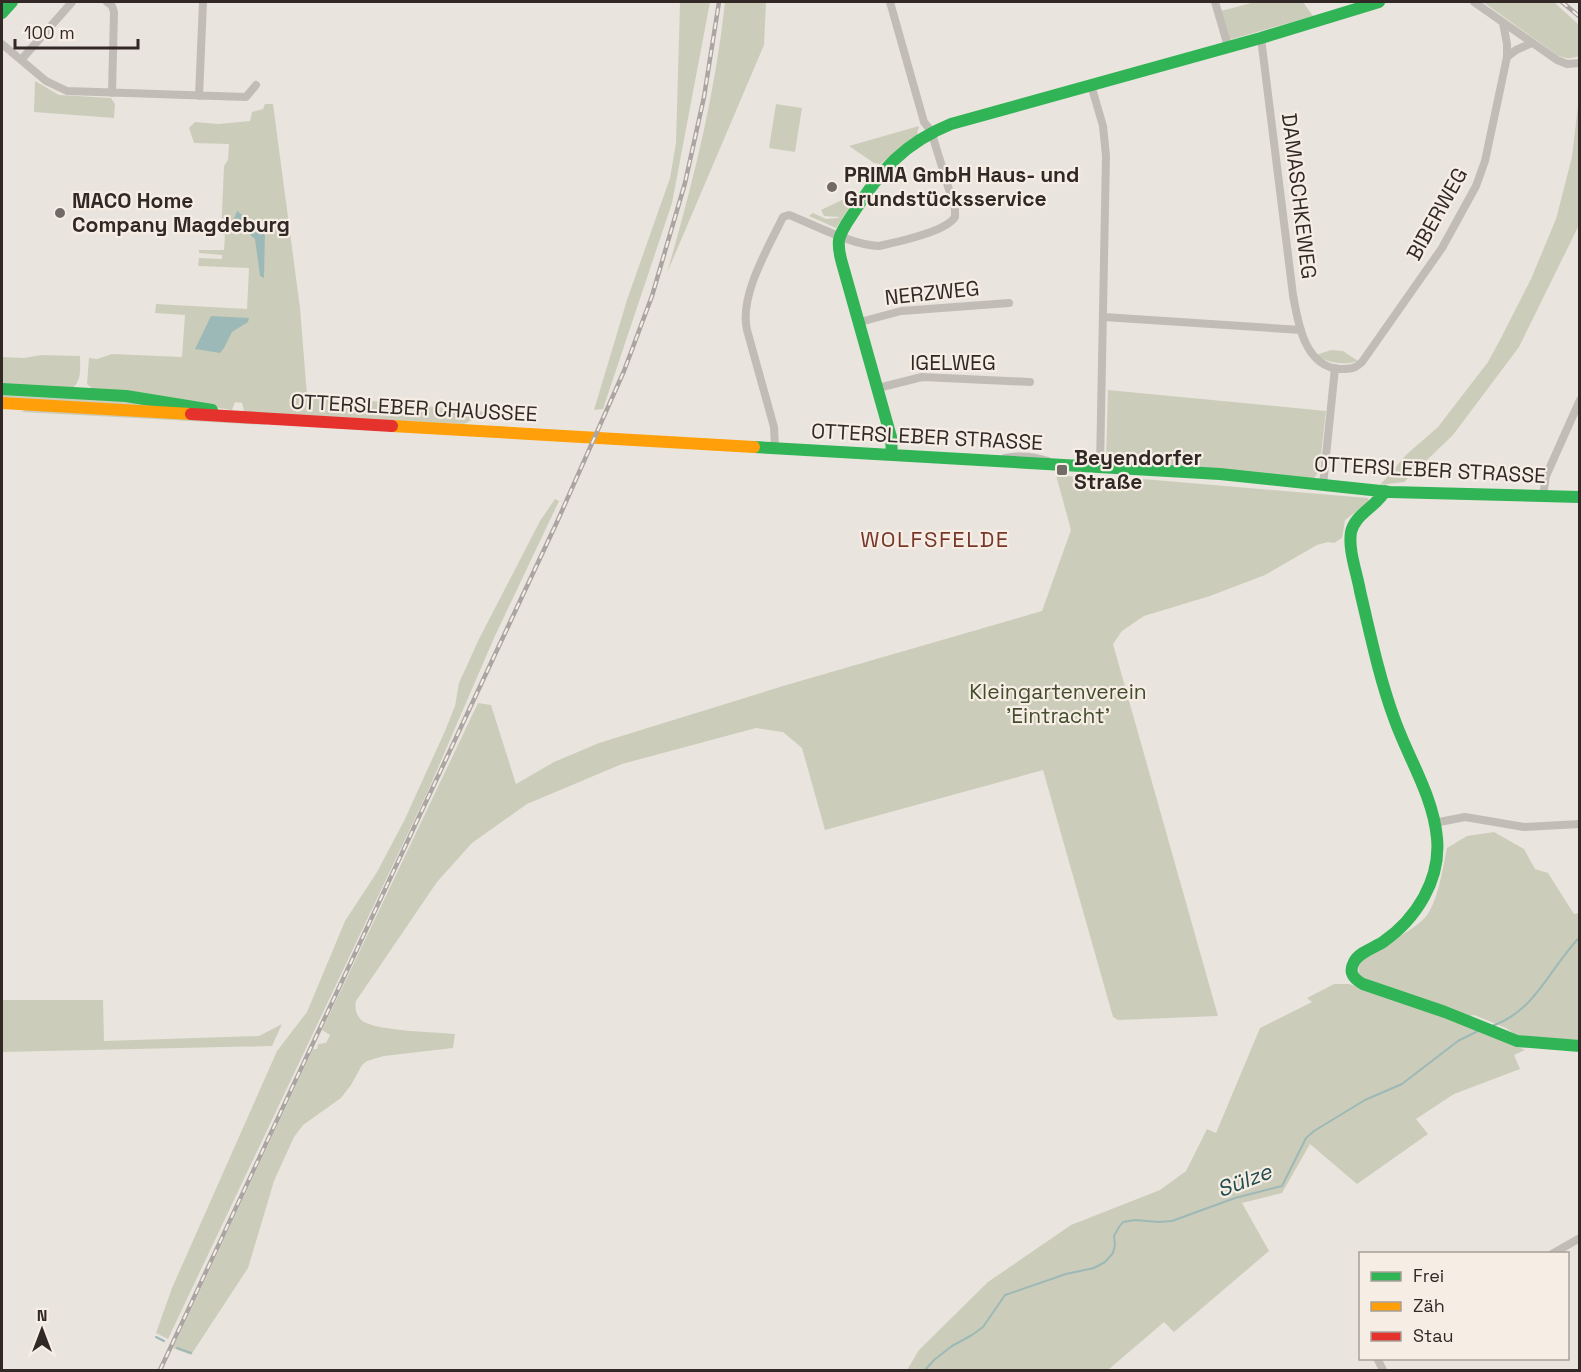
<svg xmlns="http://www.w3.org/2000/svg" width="1581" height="1372" font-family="'Space Grotesk',sans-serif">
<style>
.green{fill:#cbcdba}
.water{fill:#9db9b7}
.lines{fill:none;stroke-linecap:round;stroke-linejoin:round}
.stream{stroke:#9db9b7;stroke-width:2}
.street{stroke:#c2bcb7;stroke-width:8}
.fast{stroke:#30b455;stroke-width:12}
.slow{stroke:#ff9f0a;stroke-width:12}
.jam{stroke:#e5322d;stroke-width:12}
.rail-casing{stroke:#aaa5a2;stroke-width:4.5}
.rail{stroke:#f6ede5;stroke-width:2;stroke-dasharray:7;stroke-linecap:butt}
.poi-dot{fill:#726a67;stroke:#f6ede5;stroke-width:2}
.labels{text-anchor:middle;stroke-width:4.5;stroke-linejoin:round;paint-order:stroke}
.poi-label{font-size:21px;font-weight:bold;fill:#322927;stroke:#f6ede5;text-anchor:start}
.street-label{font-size:21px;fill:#322927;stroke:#f6ede5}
.park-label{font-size:21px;fill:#434d2d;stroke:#f6ede5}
.neighbourhood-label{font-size:22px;letter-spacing:1.5px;fill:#77382a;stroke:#f6ede5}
.water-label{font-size:22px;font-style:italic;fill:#214d4e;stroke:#f6ede5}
</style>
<rect width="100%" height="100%" fill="#eae4de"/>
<path class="green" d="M680,2H710L672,203L603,409L594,410L627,300L670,178L676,143Z
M725,2H766L764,45L667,273C693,183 715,95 725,2Z
M1255,2H1303L1313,16L1229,40L1221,11Z
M1483,2H1554L1579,25V56C1571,59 1565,59 1557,55Z
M35,81L59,95L111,98L115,104L114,118L34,112Z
M1579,97L1580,218L1578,227L1519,347L1453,435L1404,482L1380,485L1406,455L1438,427L1488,362L1501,338L1531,279L1556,219L1572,157Z
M265,104H273L300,308L307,395L488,412L464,424L280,415L244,411L242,403L235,402L232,410L93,389L87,384L89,358L97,359L112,354L182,357L185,315L155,313L156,304L247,309L249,268L198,266L199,258L222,259V255L199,253V250H224L225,235L221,234L224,166L228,160L229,144L194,143L189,128L195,122L219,124L250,121L252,112L263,109Z
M776,104L802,108L795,152L769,148Z
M919,126L917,135L880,164L874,163L849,146Z
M851,195L854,200L836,228L809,216L813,213L826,219L838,218L839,217L824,216L821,210L844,199L846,201Z
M1331,350L1343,351L1358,361C1345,366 1328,363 1316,355Z
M41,355L80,356C80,368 82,379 73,388L2,384V357L24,358Z
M1108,390L1326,411L1319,472L1314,478L1310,479L1106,462Z
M2,393L123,401L197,411L2,399Z
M26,409L265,423L266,425L22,412Z
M1056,475L1113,480L1119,477L1368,498L1369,502L1345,520L1342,538L1334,543L1328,542L1317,545L1265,575L1210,596L1144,616L1122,631L1113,644L1218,1016L1118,1020L1113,1017L1043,770L825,830L802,748L783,732L756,728L622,764L527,804L472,843L437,882L356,1001C354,1010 357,1017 364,1022C381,1031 434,1032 455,1034L453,1048L384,1056L367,1061L362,1065L351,1085L341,1098L303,1125L294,1137L274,1181L248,1268L191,1355L173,1348L313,1049H317L318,1044L326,1043L330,1035L322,1030L478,703L491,705L516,784L554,762L599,743L783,686L1042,611L1071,530Z
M555,499L559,501L494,638L428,791L168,1339L156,1333L172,1288L277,1051L307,1012L345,921L377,872L404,821L445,731L455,706L459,683L479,639L540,521Z
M1494,832L1524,849L1535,869L1548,873L1574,914L1579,913V1040L1517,1036L1506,1028L1474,1015L1469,1016L1359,976C1359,973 1358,969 1359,966C1366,950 1418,932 1429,912C1439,895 1443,867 1447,848L1467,836Z
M1334,984H1349L1465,1025L1525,1050L1514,1055L1520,1069L1454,1094L1416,1119L1428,1134L1357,1184L1310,1144L1282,1193L1242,1203L1269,1251L1174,1332L1164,1322L1108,1370H907L919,1350L988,1282L1071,1225L1160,1190L1186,1171L1207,1129L1216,1133L1260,1028L1312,1002L1307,998Z
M2,1000H103L104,1041L259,1036L282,1024L272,1046L2,1052Z"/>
<path class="water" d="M237,211L265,232L264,278L260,276L255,239L249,234L231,227Z
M211,316L249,318L248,322L232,332L224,348L220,353L195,349Z"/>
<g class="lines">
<path class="stream" d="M1492,1026C1536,1011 1550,967 1580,937
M156,1337L164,1341
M177,1348L191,1353
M925,1370L934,1360L952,1346L972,1335L983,1327L1005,1295L1066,1274L1094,1268L1105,1262L1113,1253L1115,1245L1114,1236L1119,1227L1123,1222L1135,1220L1158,1222L1172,1221L1235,1198L1282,1186L1306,1138L1314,1131L1365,1100L1402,1084L1458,1041L1478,1031"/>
<path class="street" d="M107,2L112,6L114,12L112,93
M1215,2L1228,46
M1474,2L1557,60L1567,64L1580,63
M1261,38L1293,295C1298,324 1305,367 1340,369C1350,369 1355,369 1362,362L1442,248L1476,186L1485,161L1507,57V44L1503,23
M2,44L46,81L67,91L246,97L256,85
M1507,57L1516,50L1532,43
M21,60L72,2
M1091,85L1103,126L1106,156L1100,466
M199,96L203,2
M1104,317L1301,330
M860,322L901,311L1009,303
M878,388L922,377L1030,382
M775,448L774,427L747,330C739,296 768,248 783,217L789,215C815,225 851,245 879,246C897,242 946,232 955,217V209L931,131L924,122L890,2
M1005,458C1020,455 1033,456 1048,461
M1323,485L1335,368
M1543,496L1546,476L1580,400
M1434,823L1465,817L1524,827L1580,824
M1552,1254L1580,1238
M1377,1358L1383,1370"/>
<path class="fast" d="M2,13L12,2
M2,389L126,396L212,410
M754,447L1220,474L1390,492L1580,497
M892,455L891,437L842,263C840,256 838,248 839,240C841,230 848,221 854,212C881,170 904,143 951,124L1261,38L1379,2
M1385,491C1376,507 1355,514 1351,532C1348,550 1357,573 1360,591C1370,633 1379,677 1394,718C1408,758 1433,795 1437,838C1441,880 1416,919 1383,942C1374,948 1359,952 1354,962C1348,973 1354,979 1363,984L1445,1012L1517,1041L1580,1046"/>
<path class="slow" d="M2,403L191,414
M392,426L754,447"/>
<path class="jam" d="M191,414L392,426"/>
<defs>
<path id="rail" d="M1562,2L1580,17
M160,1370L557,522L624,371L652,296L685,183L704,97L719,2"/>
</defs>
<use href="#rail" class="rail-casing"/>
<use href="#rail" class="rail"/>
</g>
<g class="poi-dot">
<circle cx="832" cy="187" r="6"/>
<circle cx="60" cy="213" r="6"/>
<rect x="1056" y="464" width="12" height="12" rx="3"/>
</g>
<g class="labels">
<g class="poi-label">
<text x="844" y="182">PRIMA GmbH Haus- und<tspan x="844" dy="24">Grundstücksservice</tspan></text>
<text x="72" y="208">MACO Home<tspan x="72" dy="24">Company Magdeburg</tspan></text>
<text x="1074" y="465">Beyendorfer<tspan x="1074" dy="24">Straße</tspan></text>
</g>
<g class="street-label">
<text transform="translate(1299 196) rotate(83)" y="7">DAMASCHKEWEG</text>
<text transform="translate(1437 214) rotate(-61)" y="7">BIBERWEG</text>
<text transform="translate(932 293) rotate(-6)" y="7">NERZWEG</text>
<text x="953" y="370">IGELWEG</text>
<text transform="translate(414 408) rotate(3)" y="7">OTTERSLEBER CHAUSSEE</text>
<text transform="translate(927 437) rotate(3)" y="7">OTTERSLEBER STRASSE</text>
<text transform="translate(1430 470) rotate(3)" y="7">OTTERSLEBER STRASSE</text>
</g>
<g class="park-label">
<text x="1058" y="699">Kleingartenverein<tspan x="1058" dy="24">'Eintracht'</tspan></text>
</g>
<g class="neighbourhood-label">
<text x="935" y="547">WOLFSFELDE</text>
</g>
<g class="water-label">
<text transform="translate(1244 1180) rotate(-21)" y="8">Sülze</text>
</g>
</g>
<rect width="1581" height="1372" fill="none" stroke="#322927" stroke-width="6"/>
<rect x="1359" y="1252" width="210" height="108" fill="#f6ede5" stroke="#a89f99" stroke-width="1.5"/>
<rect x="1371" y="1272" width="30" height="9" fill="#30b455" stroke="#a89f99" stroke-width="1.5"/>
<text x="1413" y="1282" font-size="18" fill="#322927">Frei</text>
<rect x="1371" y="1302" width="30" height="9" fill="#ff9f0a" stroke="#a89f99" stroke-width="1.5"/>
<text x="1413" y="1312" font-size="18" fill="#322927">Zäh</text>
<rect x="1371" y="1332" width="30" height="9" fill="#e5322d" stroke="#a89f99" stroke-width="1.5"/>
<text x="1413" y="1342" font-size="18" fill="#322927">Stau</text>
<g transform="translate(42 1330)" stroke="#f6ede5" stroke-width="4.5" paint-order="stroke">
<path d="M0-4.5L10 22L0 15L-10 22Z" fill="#322927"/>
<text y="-9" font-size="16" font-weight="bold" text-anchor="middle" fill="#322927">N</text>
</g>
<path d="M15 39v9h123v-9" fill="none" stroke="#322927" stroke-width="3"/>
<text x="24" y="39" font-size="18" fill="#322927" stroke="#f6ede5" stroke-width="4.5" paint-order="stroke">100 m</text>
</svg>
